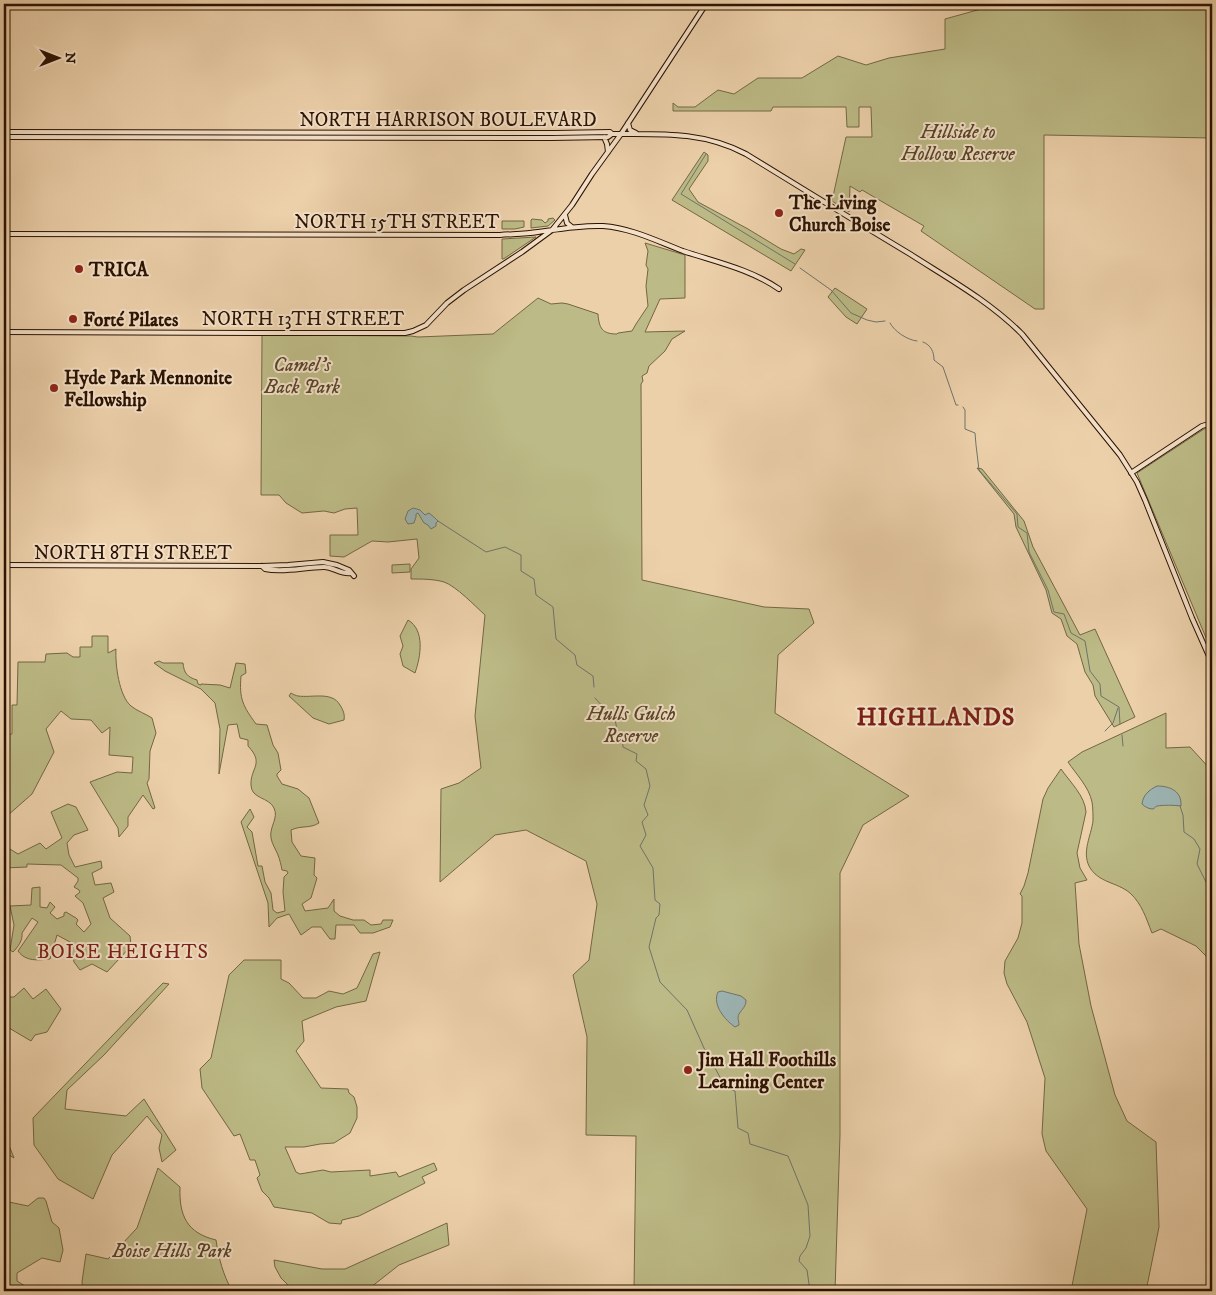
<svg xmlns="http://www.w3.org/2000/svg" width="1216" height="1295" font-family="'IM FELL DW Pica',serif">
<style>
.green{fill:#bcba86;stroke:#746643}
.water{fill:#9cb4b2;stroke:#6f736b}
.lines{fill:none;stroke-linecap:round;stroke-linejoin:round}
.stream{stroke:#6f736b;stroke-width:1}
.secondary-casing{stroke:#2b1200;stroke-width:6}
.secondary{stroke:#f3e0c8;stroke-width:4}
.poi-dot{fill:#8f2418;stroke:#f3e0c8;stroke-width:2}
.labels{text-anchor:middle;stroke-width:4;stroke-linejoin:round;paint-order:stroke}
.street-label{font-size:19px;fill:#2b1200;stroke:#f3e0c8}
.park-label{font-size:19px;font-style:italic;fill:#564428;stroke:#f3e0c8}
.poi-label{font-size:19px;font-weight:bold;fill:#2b1200;stroke:#f3e0c8;text-anchor:start}
.neighbourhood-label{font-size:20px;letter-spacing:1px;fill:#7a1f14;stroke:#f3e0c8}
.district-label{font-size:24px;font-weight:bold;letter-spacing:1px;fill:#7a1f14;stroke:#f3e0c8}
</style>
<rect width="100%" height="100%" fill="#ecd0aa"/>
<filter id="stains"><feTurbulence type="fractalNoise" baseFrequency=".004" numOctaves="4"/><feColorMatrix values="0 0 0 0 .2 0 0 0 0 .09 0 0 0 0 .02 0 0 0 .5 -.17"/></filter>
<radialGradient id="worn" r=".72"><stop offset=".6" stop-color="#630" stop-opacity="0"/><stop offset="1" stop-color="#630" stop-opacity=".3"/></radialGradient>
<path class="green" d="M999,4H1212V138L1044,135V309H1035L921,231L924,226L862,190L860,192L850,186L849,212L832,201L846,137H872L871,107H859V127H847L846,107H773L771,111H673V103L678,107H695L718,90L734,94L758,78H802L838,56L866,65L889,58L945,49V19Z
M704,152L708,155V161L689,189L698,202L748,229L781,249L794,254L801,249L805,250L791,271L672,200Z
M553,218L555,220L548,226L531,228V220L532,219L542,220L545,223L548,221V219Z
M502,221H524V227L515,229H502Z
M536,237L505,258L503,259H502V239Z
M645,243L685,255V298L660,299L645,332L685,331L672,339L665,351L649,366L647,373L642,376L643,381L641,384L642,580L764,607L809,609L814,623L778,655L775,713L909,796L863,825L840,873V1135L835,1291H634L636,1136L586,1135L587,1037L573,975L589,960L597,904L586,861L526,830L495,835L440,882L441,789L459,783L481,768L475,716L485,615C475,606 456,586 444,582C434,579 422,579 411,579V569L419,558L417,539L388,542L372,541L344,557L330,556V535H358L357,508L345,509L334,513L324,511L302,513L286,503L279,495H261L262,335L411,336L418,337L493,334L538,298L551,304L562,303L568,304L598,314C599,328 602,334 617,334L618,333L632,331L636,324L648,306L646,286L648,269L646,265L648,251Z
M835,288L867,309L857,324L846,317L828,297Z
M1212,427V652L1137,473L1204,429Z
M977,468L982,469L1024,521L1033,547L1080,635L1095,629L1135,717L1114,727L1095,696L1093,685L1085,672L1077,644L1067,636L1061,619L1052,613L1046,590L1016,527L1014,514Z
M410,564V572L392,573V565Z
M408,620C425,630 421,656 415,673L403,666L400,654L403,646L400,636Z
M92,636H108V653L116,649C115,664 119,696 131,706C137,711 146,714 152,718L156,733L150,751L149,779L147,783L155,808L153,809L143,795L128,817V826L119,837L118,828L90,782L117,772L132,773L133,757L109,755L110,727L102,733L91,720L71,719L61,711L46,729L54,752L32,794L7,816L5,846L18,854L40,843L46,849L62,838L51,812L68,804L76,807L88,830L74,835L67,843L69,855L75,867L101,861L102,868L92,873L95,885L111,883L114,892L103,898L110,918L130,936L131,946L107,972L92,964L80,970L74,962L70,942L57,935L50,959C38,960 26,962 18,951L38,922L32,918L22,933C23,940 18,947 13,952L10,950L14,925L10,906L31,905L32,888L40,887V907L47,908L50,902L55,907L50,913L57,919L64,916V913L66,912L76,918L78,920L76,924L84,932L91,924L83,903L75,896L80,892L79,890L74,887L78,881V878L61,865L27,864V867L4,868V735L12,734V705H17L18,662H45L46,654L67,653L73,657H80V647H92Z
M159,661L163,663H183C184,673 187,677 197,680L198,684L201,685V684L220,685L230,688L236,663L245,664L246,673L241,676C239,699 243,706 256,724L267,725L273,745L278,753L281,770L277,774V776L282,784L298,789L309,798L319,823C309,829 302,825 291,830L292,842L301,856L315,858L314,875L317,878L311,898L302,904L305,911L328,908L334,899V911L340,916L353,920H364L371,925L381,924L383,920H393L390,927L373,933H360L354,925H336L335,939H330L321,927H312L301,935L289,914L277,918L269,927L268,903L241,822L250,809L254,817L247,827L252,832L258,866H262L265,882L271,893L273,910L277,913L285,911L283,892L284,877L288,873L287,871L282,870C281,865 280,860 278,855C276,850 272,844 271,838C269,827 279,818 274,808C269,797 251,799 251,785C250,768 265,764 248,746V740L240,738L237,724L228,725L219,774L220,729L215,703L201,689L165,671L154,663Z
M291,693C292,694 297,696 298,696C312,698 332,691 340,705C343,710 345,714 344,720L329,724L313,718L289,696Z
M1166,713V748L1190,747L1212,771V962L1196,946L1161,929L1152,933C1146,918 1142,904 1130,893C1117,882 1098,883 1089,866C1082,851 1091,836 1093,821C1093,815 1093,807 1092,802C1089,787 1076,774 1068,762L1082,752Z
M1061,769C1070,782 1085,796 1086,812L1077,853L1080,868L1087,880L1075,883L1079,944L1091,1006L1115,1095L1127,1121L1156,1142L1159,1227L1146,1291H1071L1087,1209L1046,1151L1042,1134L1045,1078L1027,1022L1007,984L1004,973L1005,961L1018,938L1022,923V896L1020,894L1024,886L1028,873L1043,799L1048,788Z
M380,952L366,1001L336,1007L302,1021L304,1041L296,1051L321,1088L348,1089L349,1093L354,1097L357,1107V1118L350,1133L334,1143L320,1144L304,1147H285L296,1172L300,1174L323,1170L331,1172L370,1170V1176L396,1172L399,1177L434,1163L437,1170L422,1177L425,1183L359,1216L342,1220L341,1224L329,1223L312,1213L274,1207L269,1198L262,1191L257,1178L260,1175L255,1160H250L240,1134L234,1136L202,1088L200,1069L211,1058L229,975L244,960H281V979L289,983L303,998H316L329,991L343,994L357,988L373,954Z
M163,983L169,984L104,1055L67,1090L65,1109L126,1116L144,1099L176,1150L162,1162L159,1148L162,1135L147,1116L112,1155L93,1199L58,1179L34,1145L33,1118Z
M24,988L33,999L46,989L61,1009L47,1032L35,1035L31,1041L4,1025V997H14Z
M4,1138H6L14,1158L4,1152Z
M158,1168L180,1187C179,1216 187,1233 216,1240C219,1260 223,1274 232,1291H83L82,1282L86,1254L108,1259L137,1228Z
M38,1198H44L46,1201L52,1222L59,1228L63,1250L60,1262L42,1258L17,1273V1281L33,1291H4V1201L28,1206Z
M447,1223L449,1245L399,1265L366,1291H302L291,1288L281,1278L275,1267L274,1260L322,1269H345Z"/>
<path class="water" d="M413,508L420,510L425,515L429,513L435,518L438,521L436,523V526L431,529L428,525L424,523L418,513L416,514V517L414,523L408,524L405,519L408,511Z
M1157,786C1170,786 1182,791 1181,806C1174,805 1163,805 1157,806C1155,807 1155,808 1153,809C1149,809 1145,807 1142,804C1143,795 1149,790 1157,786Z
M722,991L741,996L746,1000C746,1007 742,1009 739,1014C737,1018 739,1021 739,1025L735,1027C725,1020 712,1005 718,992Z"/>
<g class="lines">
<path class="stream" d="M551,4L552,6
M706,154L681,194L795,264
M800,268L831,290L851,313L867,320L876,322L885,321
M890,323C894,331 907,340 917,341
M923,342C931,345 934,352 934,360L943,367L956,405H958
M963,407L965,410V429L975,433L976,445L979,470L1017,514L1018,527L1027,533L1029,552L1048,590L1054,612L1064,614L1071,633L1085,641L1090,671L1100,684L1101,696L1119,707L1120,724
M438,521L486,552L505,547L521,555V571L534,579L536,595L553,607L556,639L575,655L577,665L593,676L594,687
M595,698L615,720L617,729L622,734L623,747L637,754L636,761L646,769L650,786L644,805L648,815L642,822L646,835L640,846L653,868L655,900L660,904L659,915L656,918L649,947L660,982L687,1010L704,1048L721,1079
M1105,731L1113,723L1118,708
M1122,735L1123,746
M1180,806L1183,815L1184,832L1194,839L1200,849L1197,864L1212,894
M723,1083L726,1088L735,1091L738,1128L748,1133L750,1144L788,1156L808,1205L810,1236L806,1248L800,1256L799,1261L807,1270L810,1291"/>
<defs>
<path id="secondary" d="M628,123L630,130L636,133
M4,132L555,133L610,132L612,134C659,134 703,131 746,154C801,188 855,221 910,254C949,279 989,301 1022,334L1120,455L1137,482L1145,500L1192,618L1212,663
M4,137L551,138L608,137L612,134
M604,137L607,144L608,152
M565,215L567,223L572,227
M4,234L500,235C512,234 525,234 538,232C559,229 581,225 603,226C631,228 657,241 683,251C716,262 750,269 779,289
M4,332L260,333H405L413,331L426,325L447,303L464,290L522,252L552,230L572,205L592,174L621,134L706,4
M1131,473L1202,426L1212,423
M4,565L262,566L288,565L323,562L337,565L349,570L354,576
M262,566L265,569C285,573 304,567 324,567C333,567 342,575 351,573"/>
</defs>
<use href="#secondary" class="secondary-casing"/>
<use href="#secondary" class="secondary"/>
</g>
<g class="poi-dot">
<circle cx="779" cy="213" r="5"/>
<circle cx="79" cy="269" r="5"/>
<circle cx="73" cy="319" r="5"/>
<circle cx="54" cy="388" r="5"/>
<circle cx="688" cy="1070" r="5"/>
</g>
<g class="labels">
<g class="street-label">
<text x="448" y="126">NORTH HARRISON BOULEVARD</text>
<text x="397" y="228">NORTH 15TH STREET</text>
<text x="303" y="325">NORTH 13TH STREET</text>
<text x="133" y="559">NORTH 8TH STREET</text>
</g>
<g class="park-label">
<text x="958" y="138">Hillside to<tspan x="958" dy="22">Hollow Reserve</tspan></text>
<text x="302" y="371">Camel's<tspan x="302" dy="22">Back Park</tspan></text>
<text x="631" y="720">Hulls Gulch<tspan x="631" dy="22">Reserve</tspan></text>
<text x="172" y="1257">Boise Hills Park</text>
</g>
<g class="poi-label">
<text x="789" y="209">The Living<tspan x="789" dy="22">Church Boise</tspan></text>
<text x="89" y="276">TRICA</text>
<text x="83" y="326">Forté Pilates</text>
<text x="64" y="384">Hyde Park Mennonite<tspan x="64" dy="22">Fellowship</tspan></text>
<text x="698" y="1066">Jim Hall Foothills<tspan x="698" dy="22">Learning Center</tspan></text>
</g>
<g class="neighbourhood-label">
<text x="123" y="958">BOISE HEIGHTS</text>
</g>
<g class="district-label">
<text x="936" y="725">HIGHLANDS</text>
</g>
</g>
<rect width="1216" height="1295" fill="none" stroke="#ecd0aa" stroke-width="20"/>
<rect x="5" y="5" width="1206" height="1285" fill="none" stroke="#2b1200" stroke-width="2.5"/>
<rect x="10" y="10" width="1196" height="1275" fill="none" stroke="#2b1200"/>
<g transform="translate(58 58) rotate(90)" stroke="#f3e0c8" stroke-width="4" paint-order="stroke">
<path d="M0-4L9 19L0 12L-9 19Z" fill="#2b1200"/>
<text y="-8" font-size="14" font-weight="bold" text-anchor="middle" fill="#2b1200">N</text>
</g>
<rect width="100%" height="100%" filter="url(#stains)"/>
<rect width="100%" height="100%" fill="url(#worn)"/>
</svg>
